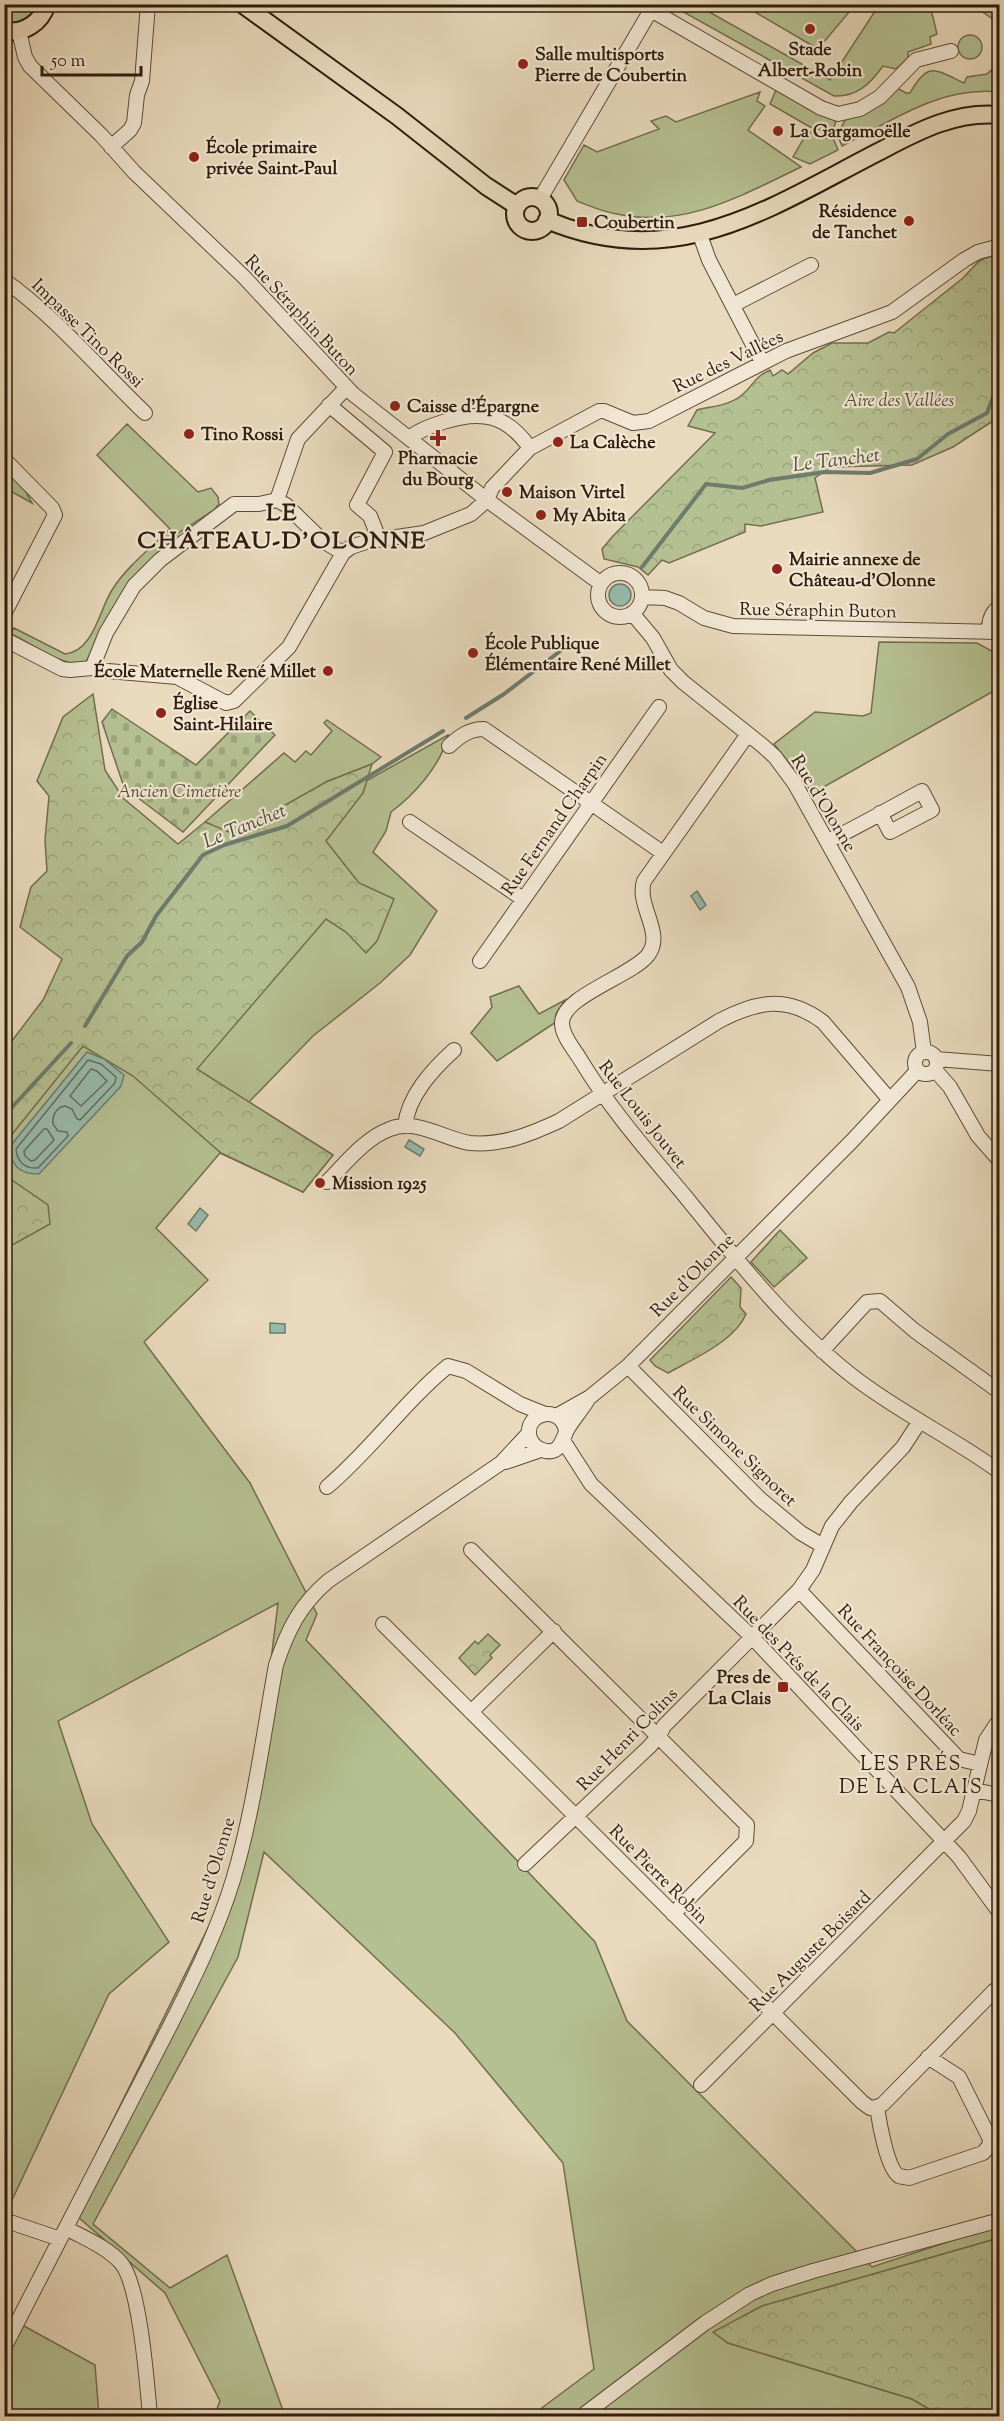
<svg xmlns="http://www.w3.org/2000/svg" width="1004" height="2421" font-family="'Sorts Mill Goudy',serif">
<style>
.grass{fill:#b5c092;stroke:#726e4f;stroke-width:1.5}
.forest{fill:url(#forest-crowns);stroke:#726e4f;stroke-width:1.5}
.cemetery{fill:url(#cemetery-stones);stroke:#726e4f;stroke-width:1.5}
.water{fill:#98bbad;stroke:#6e7b6d;stroke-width:1.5}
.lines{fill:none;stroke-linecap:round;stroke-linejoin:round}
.shore{stroke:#636c5c;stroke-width:1.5}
.stream{stroke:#6e7b6d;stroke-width:4}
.minor-casing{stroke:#5d4c38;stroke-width:16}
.major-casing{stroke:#2e1c0c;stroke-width:20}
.minor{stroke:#f1e7d4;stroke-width:14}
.major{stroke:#e9dabd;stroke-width:16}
.poi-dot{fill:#8f2418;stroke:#f1e7d4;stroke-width:2}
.labels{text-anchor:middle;stroke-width:4.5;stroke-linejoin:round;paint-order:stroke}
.poi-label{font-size:18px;font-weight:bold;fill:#2e1c0c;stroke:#f1e7d4;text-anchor:start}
.street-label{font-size:18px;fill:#2e1c0c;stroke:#f1e7d4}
.park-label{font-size:18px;font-style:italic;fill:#564d34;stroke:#f1e7d4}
.water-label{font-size:20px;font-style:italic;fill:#4e4c3c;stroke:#f1e7d4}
.neighbourhood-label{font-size:20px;letter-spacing:1.5px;fill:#2e1c0c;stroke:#f1e7d4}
.district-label{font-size:24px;font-weight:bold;letter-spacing:1.5px;fill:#2e1c0c;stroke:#f1e7d4}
</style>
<defs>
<pattern id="forest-crowns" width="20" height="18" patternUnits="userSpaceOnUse" patternTransform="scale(1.5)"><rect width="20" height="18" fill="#b5c092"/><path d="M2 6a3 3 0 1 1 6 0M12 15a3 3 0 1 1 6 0" fill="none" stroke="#9ca47d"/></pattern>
<pattern id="cemetery-stones" width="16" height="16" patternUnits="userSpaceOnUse" patternTransform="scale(1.5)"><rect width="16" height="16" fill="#b5c092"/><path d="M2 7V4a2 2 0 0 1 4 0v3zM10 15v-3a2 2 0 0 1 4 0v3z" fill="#9ca47d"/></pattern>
</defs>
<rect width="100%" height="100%" fill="#e9dabd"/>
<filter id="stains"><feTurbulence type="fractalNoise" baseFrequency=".00333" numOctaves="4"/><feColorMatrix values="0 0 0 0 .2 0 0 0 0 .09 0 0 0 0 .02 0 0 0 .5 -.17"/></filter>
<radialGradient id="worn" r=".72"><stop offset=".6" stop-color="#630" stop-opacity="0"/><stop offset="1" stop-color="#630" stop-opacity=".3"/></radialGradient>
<path class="grass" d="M5,5H40C31,18 23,25 5,24Z
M671,5H697L830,80L879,5H930L937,34L930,37L931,44L908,52V58L896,69L883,66C870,84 857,97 834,96Z
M743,5L855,4V5L818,49Z
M981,5H988L999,13V32L997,28L999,23L978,9Z
M958 47a12 12 0 1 1 24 0a12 12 0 1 1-24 0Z
M999,63V92C940,86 892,121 842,146L837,134L846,119C869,116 882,104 897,88L906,93H910C928,61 935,69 964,83L967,77L987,74Z
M776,90L836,121L834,127L828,132L810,127L770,104Z
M760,92L757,101L765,106L748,130L801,167C742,195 685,229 617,214C603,212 590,206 577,201L564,180L584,145L597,152L659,129L651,121L666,116L676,122Z
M808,131L824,138H833L838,150L810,164L793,157Z
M127,424L198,492L211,488L218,497L219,504L214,510L180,532L130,583L87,660L84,664L70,663L53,657L10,633L14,628L65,654C94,651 99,610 112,590C127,566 151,548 170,529L97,455Z
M4,468L23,487L32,503L5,488Z
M879,642L977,643L999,655V688L813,793L774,744L815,712L863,716L871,713Z
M327,720L381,757L372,764L326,782L363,793L366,781L448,735C442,764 414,795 391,812L386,831L373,852L437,911L410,955L380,983L313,1036L249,1102L333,1155L303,1192L220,1153L156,1228L208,1280L144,1342L250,1483L317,1614L306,1640L595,1942L627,2021L872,2267L999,2225V2238L762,2306L714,2332L728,2343L912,2399L941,2416H531L594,2369L563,2163L455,2033L264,1852L238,1957L93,2224L170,2288L227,2255L285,2416H214L220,2401L165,2293L69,2209L248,1847L278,1603L58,1721L92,1824L169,1942L109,1994L5,2215V1076L210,824L205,822L284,753L295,762L306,751L311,755L332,731L324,723Z
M519,986L539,1014L565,1000L556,1014V1022L497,1061L471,1033L492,1007L490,997Z
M4,2315L95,2365L99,2416H5Z"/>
<path class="forest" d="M999,254V417L953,447L912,465L830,467L815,478L823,512L761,526L745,524V532L669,563L662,560L648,575L638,567L604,559L602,549L613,536L715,433L688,426L697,410C712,406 729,406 742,395C754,385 753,378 770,370L773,376L782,370L788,374L813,353L832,343H868L889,332L894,333L963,278L980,260Z
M93,694L105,770L123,798L178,844L205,822L234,834L326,782L372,764L363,793L326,841L359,883L394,899L377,941L366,953L346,932L326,919L197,1069L333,1155L303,1192L221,1153L133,1076L83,1046L5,1143V1050L43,1000L62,959L20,927L31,887L47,871L45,840L49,796L37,781L63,717Z
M5,1166L9,1178L48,1205L50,1224L5,1249Z
M780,1230L807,1258L774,1287L751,1262Z
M731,1277L741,1288L740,1307L746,1314C735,1341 693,1359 668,1373L655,1366L650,1360Z
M488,1634L500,1645L490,1655L492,1658L475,1675L459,1658L475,1641L478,1644Z
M999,2238V2416H941L912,2399L728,2343L713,2332L762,2306Z"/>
<path class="cemetery" d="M112,709L196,765L250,711L275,735L183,832L124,787L102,722Z"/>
<path class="water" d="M609 595a11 11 0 1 1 22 0a11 11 0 1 1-22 0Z
M697,891L706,905L700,910L691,896Z
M87,1052L104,1059L124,1075L121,1086L39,1174C19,1174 14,1167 8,1149Z
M409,1140L424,1149L420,1156L405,1147Z
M200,1208L208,1215L196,1231L188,1224Z
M270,1323L285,1324V1333H270Z"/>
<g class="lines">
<path class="shore" d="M88,1060L101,1064L116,1077L115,1083L80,1120L77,1119L72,1109L65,1106C56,1107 52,1116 53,1124L58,1131L67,1132L68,1136L38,1168C25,1169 17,1162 16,1149Z
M91,1069L97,1071L107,1081L81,1106L70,1096Z
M44,1129H47L54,1140L35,1160L31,1161L25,1156L24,1151Z"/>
<path class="stream" d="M642,567L706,484L742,488L769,480L825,472L870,473L917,459L948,434L987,413L1000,379
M466,718L504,694L572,642
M85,1026L127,956L142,942L156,916L203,855L224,845L287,826L443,731
M4,1116L71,1043"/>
<defs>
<path id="minor" d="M19,31L25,57L30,66L101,135L134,172L244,277L353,394L487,500L600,583
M111,147L130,130L134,123L137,95L142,81L148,4
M540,199L651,10L821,108L838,114L860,109L880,97L916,60L951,51
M700,235L709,260L762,362
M4,280C57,318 98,368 145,413
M733,305L811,265
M329,405L385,452L357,505L370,516L379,539
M409,438C419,430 431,426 443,422C481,410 506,414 530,448
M4,459L52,508L55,515L4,614
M277,500L298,439L346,388
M598 595a22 22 0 1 1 44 0a22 22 0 1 1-44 0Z
M642,597L665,598L679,603L704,618L733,626L1000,632
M632,613L653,638L671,670L683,682L763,746L775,757L795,784L908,987L920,1022L924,1052
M990,632C988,622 991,613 1000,606
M4,639L62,669L70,670L92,668L108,671L177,677L226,703L234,701L289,647L343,553L351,547L369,541L424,533L471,514L487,500L492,488L530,448L599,411H604L633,423L649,421L786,351L892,312L964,260L978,252L1000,246
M92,668L106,633L134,586L160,560L234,504H259L277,500L286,505L323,541L343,553
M748,734L644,881C636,906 665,933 648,955C632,976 562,996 562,1023C562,1036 574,1049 580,1059C610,1109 648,1152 685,1196C736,1259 788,1325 851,1375C898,1412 952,1437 1000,1472
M449,746C460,736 469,729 484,729L663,853
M410,822L523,899
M828,841C860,826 890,808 922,791L932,810L890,832L880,813
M480,961L659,707
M915 1063a11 11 0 1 1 22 0a11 11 0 1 1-22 0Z
M936,1059L1000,1064
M935,1070L950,1087L978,1136L1000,1161
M405,1126C408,1096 432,1070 454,1050
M327,1182C345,1164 365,1138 390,1129C417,1118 444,1139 470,1143C502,1146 531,1134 559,1121L719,1021C757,1001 787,995 823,1022L890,1100
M822,1351L867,1302L880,1301L915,1331L1000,1392
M628,1366L760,1499L801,1533L823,1546
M556,1416L590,1397L628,1366L852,1141L917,1071
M566,1431C562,1405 526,1411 529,1435C530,1441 535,1447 540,1449C560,1458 562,1439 568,1428C574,1419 581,1410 587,1401
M564,1442L591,1484L752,1637L959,1857L1000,1913
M506,1462L541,1450
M327,1487C371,1450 404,1402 448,1366L466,1371L520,1404L545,1414
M471,1550L747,1825L746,1841L673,1914
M799,1590L959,1759L980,1764
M383,1624L862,2102L870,2108L877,2107
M471,1712L554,1631
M974,1790L994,1794L1000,1799
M525,1864L649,1747L659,1736L664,1726L799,1590L813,1570L832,1526L851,1502L903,1447L920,1421
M701,2085L964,1821L969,1811L986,1740L1000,1719
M877,2107C879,2121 887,2169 899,2176C902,2177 906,2177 909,2178L983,2153L989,2146L990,2139L959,2077L928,2057
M877,2107L883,2104L994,1991L1000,1987
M4,2220L60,2239
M66,2228C84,2238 107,2247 121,2263C140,2285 147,2384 150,2416
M4,2348L172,2022C195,1976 218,1929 233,1880C254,1810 263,1736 276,1665C288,1629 300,1605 328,1581L501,1463L529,1433
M582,2416L705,2323L750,2294L772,2284L813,2271L1000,2220"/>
<path id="major" d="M242,4L397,116L486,186L517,206
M4,31C24,34 41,23 47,4
M515 214a17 17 0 1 1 34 0a17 17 0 1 1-34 0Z
M547,220C677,275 772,206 884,149C920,130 957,111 1000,115"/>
</defs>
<use href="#minor" class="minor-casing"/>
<use href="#major" class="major-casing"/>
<use href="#minor" class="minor"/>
<use href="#major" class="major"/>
</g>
<g class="poi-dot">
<circle cx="810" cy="29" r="6"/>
<circle cx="523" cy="64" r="6"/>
<circle cx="778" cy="131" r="6"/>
<circle cx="194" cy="157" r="6"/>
<circle cx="909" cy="221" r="6"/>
<rect x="576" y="216" width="12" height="12" rx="3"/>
<circle cx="395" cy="406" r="6"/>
<circle cx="189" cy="434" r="6"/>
<path d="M435 429h6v6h6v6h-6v6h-6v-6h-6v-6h6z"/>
<circle cx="558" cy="442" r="6"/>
<circle cx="507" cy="492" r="6"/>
<circle cx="541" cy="515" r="6"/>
<circle cx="777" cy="569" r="6"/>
<circle cx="473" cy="653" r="6"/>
<circle cx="328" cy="671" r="6"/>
<circle cx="161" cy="713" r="6"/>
<circle cx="320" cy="1183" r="6"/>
<rect x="777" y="1681" width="12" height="12" rx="3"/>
</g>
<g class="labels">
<g class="poi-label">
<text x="810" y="55" text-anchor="middle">Stade<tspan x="810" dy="21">Albert-Robin</tspan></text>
<text x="535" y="60">Salle multisports<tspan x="535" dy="21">Pierre de Coubertin</tspan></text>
<text x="790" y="137">La Gargamoëlle</text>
<text x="206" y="153">École primaire<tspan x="206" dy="21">privée Saint-Paul</tspan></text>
<text x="897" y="217" text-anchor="end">Résidence<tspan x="897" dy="21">de Tanchet</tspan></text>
<text x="594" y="228">Coubertin</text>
<text x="407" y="412">Caisse d'Épargne</text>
<text x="201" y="440">Tino Rossi</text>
<text x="570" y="448">La Calèche</text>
<text x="438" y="464" text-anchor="middle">Pharmacie<tspan x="438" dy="21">du Bourg</tspan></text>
<text x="519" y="498">Maison Virtel</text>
<text x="553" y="521">My Abita</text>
<text x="789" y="565">Mairie annexe de<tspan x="789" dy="21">Château-d'Olonne</tspan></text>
<text x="485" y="649">École Publique<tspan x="485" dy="21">Élémentaire René Millet</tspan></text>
<text x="316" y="677" text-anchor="end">École Maternelle René Millet</text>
<text x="173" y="709">Église<tspan x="173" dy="21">Saint-Hilaire</tspan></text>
<text x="332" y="1189">Mission 1925</text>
<text x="771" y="1683" text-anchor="end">Pres de<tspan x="771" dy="21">La Clais</tspan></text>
</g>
<g class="street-label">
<text transform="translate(302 315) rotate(47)" y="6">Rue Séraphin Buton</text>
<text transform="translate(88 333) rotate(44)" y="6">Impasse Tino Rossi</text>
<text transform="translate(728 361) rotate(-26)" y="6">Rue des Vallées</text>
<text transform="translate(818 610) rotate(1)" y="6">Rue Séraphin Buton</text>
<text transform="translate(824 803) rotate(59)" y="6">Rue d'Olonne</text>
<text transform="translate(554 824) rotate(-55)" y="6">Rue Fernand Charpin</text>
<text transform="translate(643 1114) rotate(52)" y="6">Rue Louis Jouvet</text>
<text transform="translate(692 1275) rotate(-45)" y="6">Rue d'Olonne</text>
<text transform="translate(735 1446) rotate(44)" y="6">Rue Simone Signoret</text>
<text transform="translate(799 1663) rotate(46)" y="6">Rue des Prés de la Clais</text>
<text transform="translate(900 1670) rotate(47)" y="6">Rue Françoise Dorléac</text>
<text transform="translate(627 1739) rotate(-46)" y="6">Rue Henri Colins</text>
<text transform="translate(213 1870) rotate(-73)" y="6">Rue d'Olonne</text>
<text transform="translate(659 1874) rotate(45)" y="6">Rue Pierre Robin</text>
<text transform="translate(810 1951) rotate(-45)" y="6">Rue Auguste Boisard</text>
</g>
<g class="park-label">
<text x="899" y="406">Aire des Vallées</text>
<text x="179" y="797">Ancien Cimetière</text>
</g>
<g class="water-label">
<text transform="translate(836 459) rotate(-7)" y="7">Le Tanchet</text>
<text transform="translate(244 825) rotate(-22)" y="7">Le Tanchet</text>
</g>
<g class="neighbourhood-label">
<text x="911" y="1770">LES PRÉS<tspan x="911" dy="23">DE LA CLAIS</tspan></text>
</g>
<g class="district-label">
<text x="282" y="520">LE<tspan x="282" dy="28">CHÂTEAU-D'OLONNE</tspan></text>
</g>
</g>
<rect width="1004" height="2421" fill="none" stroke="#e9dabd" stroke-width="24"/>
<rect x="6" y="6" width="992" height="2409" fill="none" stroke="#2e1c0c" stroke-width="3"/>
<rect x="12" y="12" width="980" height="2397" fill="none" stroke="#2e1c0c" stroke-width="1.5"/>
<path d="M42 66v9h99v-9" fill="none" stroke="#2e1c0c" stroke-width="3"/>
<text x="51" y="66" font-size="18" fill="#2e1c0c" stroke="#f1e7d4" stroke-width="4.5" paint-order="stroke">50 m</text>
<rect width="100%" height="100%" filter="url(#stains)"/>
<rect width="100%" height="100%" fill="url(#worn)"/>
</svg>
